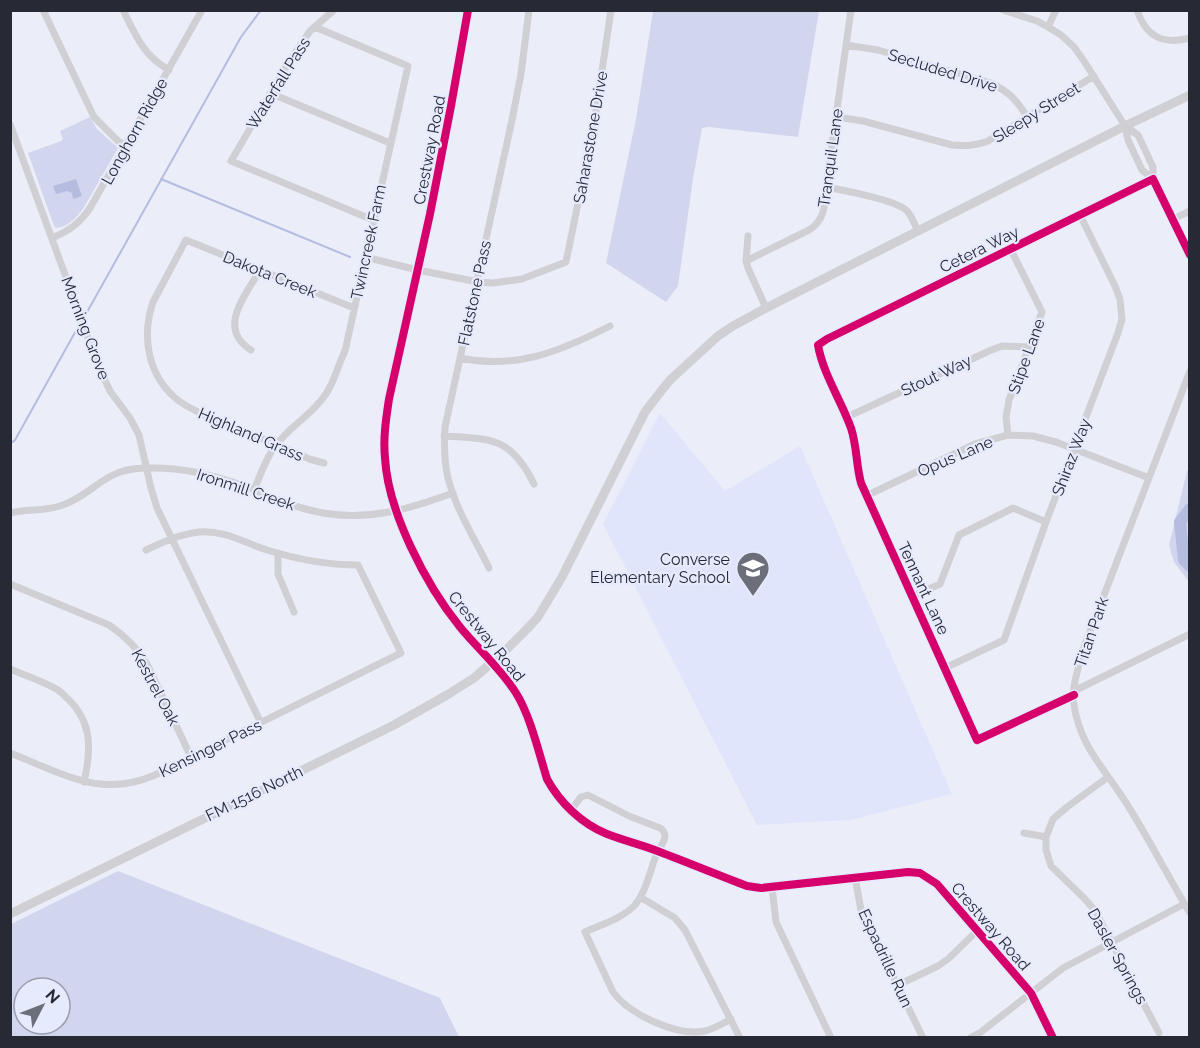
<svg xmlns="http://www.w3.org/2000/svg" width="1200" height="1048" font-family="Raleway,sans-serif">
<style>
.built{fill:#e0e5fb}
.green{fill:#d1d6ee;fill-rule:evenodd}
.water{fill:#b5bce0}
.lines{fill:none;stroke-linecap:round;stroke-linejoin:round}
.stream{stroke:#b5bce0;stroke-width:2}
.river{stroke:#b5bce0;stroke-width:12}
.street{stroke:#cfcfd4;stroke-width:7}
.secondary{stroke:#cfcfd4;stroke-width:9}
.cycleway-casing{stroke:#e6eafd;stroke-width:11}
.cycleway{stroke:#d6006c;stroke-width:8}
.labels{text-anchor:middle;stroke-width:4.5;stroke-linejoin:round;paint-order:stroke}
.street-label{font-size:16px;fill:#272935;stroke:#e6eafd}
.poi-label{font-size:16px;fill:#272935;stroke:#e6eafd;text-anchor:end}
</style>
<rect width="100%" height="100%" fill="#ebeef8"/>
<path class="built" d="M660,413L725,491L800,446L952,794L851,820L757,825L603,524Z"/>
<path class="green" d="M653,11H819L798,137L709,127L702,128L693,179L678,286L666,302L606,263L636,119Z
M90,117L97,129L118,148L83,209C76,218 68,227 56,228L54,226L28,153L61,141L63,139L60,131Z
M1189,469V582L1174,562L1169,545L1187,471Z
M118,871L440,998L459,1037H11V924ZM24,988H60V1024H24Z"/>
<path class="water" d="M76,179L82,196L73,199L72,193L67,191L56,194L53,186Z"/>
<g class="lines">
<path class="stream" d="M161,179L350,257
M86,314L241,37L261,10
M10,444L15,440L78,327"/>
<path class="river" d="M1190,509L1180,522L1184,560L1190,566"/>
<path class="street" d="M43,10L94,117L118,141L126,146
M123,10C136,36 143,55 169,70
M334,10L310,31L289,62L231,161L373,220
M1003,10L1037,21L1048,27L1061,35L1074,47L1084,61L1125,126L1128,140L1142,170L1153,179V167L1138,135L1125,126
M1137,10C1146,37 1163,45 1190,38
M1048,27L1056,10
M846,45L878,50L991,83C1009,92 1017,100 1027,117
M270,93L390,143
M837,117L863,121L952,145C966,146 976,146 988,141L1094,76
M10,124L98,365L110,391L130,418L139,435L151,488L157,508L261,723
M826,187C842,190 897,200 907,211C912,216 915,225 918,232
M1173,219L1190,211
M748,236L746,261L748,268L766,308
M52,238C69,231 80,223 90,208L202,10
M365,257L418,270L478,282L493,283L522,279L566,262L594,125L611,10
M746,261L809,230C825,220 825,205 826,187L851,10
M251,350C216,328 246,295 260,270
M460,358C516,370 561,351 610,326
M1190,371L1081,655C1078,671 1071,689 1074,705C1080,745 1102,766 1123,798C1147,835 1167,875 1190,913
M847,417L989,351L1002,346L1028,347
M1008,435L1006,417L1009,400L1042,312L1010,248
M444,436C492,439 511,437 534,484
M324,463L309,459C282,445 252,435 224,424C209,417 193,411 179,401C148,377 141,338 153,302L186,240L354,308
M254,490C262,471 268,452 283,437C298,421 313,413 326,394C335,380 338,365 345,351L408,66L315,27
M866,496L975,444L1008,435L1033,436L1056,442L1149,478
M10,513C27,509 44,511 60,506C80,500 94,485 111,476C122,470 135,468 147,468C179,467 211,474 241,485C268,495 294,508 323,513C370,521 409,509 453,493
M278,553V574L294,612
M489,568C475,539 456,510 448,478C444,461 444,444 445,427L512,120L521,74L529,10
M10,584L109,625C125,636 137,647 147,664L191,757
M913,596L940,584L959,535L1013,508L1046,522
M492,663L510,684L522,704L547,779C560,803 582,824 607,834C625,841 643,845 660,852C689,863 718,875 747,886L761,888L908,872L920,873L937,884L1031,993L1053,1038
M945,668L1004,640L1046,522L1118,333L1122,319L1120,299L1115,286L1080,215
M10,669C26,676 43,681 58,690C61,692 65,696 68,699C93,723 91,751 84,782
M1074,691L1190,634
M1074,695L977,740L861,483C856,465 857,446 851,428C841,400 823,374 818,345L827,339L1153,179L1190,255
M10,753C62,773 100,799 155,775L401,653L358,565C327,565 296,559 267,550C243,542 225,530 199,532C180,534 163,542 146,550
M1108,777L1067,807L1053,819L1046,837V850L1051,866L1085,899L1096,912L1159,1033
M571,810L581,797L588,795L629,816L660,828C663,830 664,831 665,836C665,842 660,847 657,853C650,870 647,890 635,905C623,918 601,925 585,932L613,992C629,1014 677,1037 705,1031C714,1029 722,1024 731,1019
M1024,833L1046,837
M855,877L861,910L923,1038
M772,887L776,922L831,1038
M640,897L675,918L685,930L740,1038
M898,985L938,966L948,959L978,930
M970,1038L981,1032L1063,968L1184,904"/>
<path class="secondary" d="M468,10L451,106L430,214L389,399C386,419 383,438 385,458C389,515 425,580 459,625C469,638 481,650 492,663
M10,914L394,725L447,695L474,678L504,652L528,628L538,617L562,577L645,412L658,395L670,380L718,336L733,326L766,308L1125,126L1190,95"/>
<defs>
<path id="cycleway" d="M468,10L451,106L430,214L389,399C386,419 383,438 385,458C388,512 426,585 460,627C478,649 501,669 516,693C530,715 539,753 547,779C560,803 582,824 607,834C625,841 643,845 660,852C689,863 718,875 747,886L761,888L908,872L920,873L937,884L1031,993L1053,1038
M1074,695L977,740L861,483C856,465 857,446 851,428C841,400 823,374 818,345L827,339L1153,179L1190,255"/>
</defs>
<use href="#cycleway" class="cycleway-casing"/>
<use href="#cycleway" class="cycleway"/>
</g>
<defs>
<symbol id="school-pin" viewBox="-11 -11 22 30"><path d="M0 17L-7.5 6A9.5 9.5 0 1 1 7.5 6Z" fill="#6c6e79" stroke="#e6eafd"/><path d="M0-5L7-2L0 1L-7-2ZM-4 1L0 2.5L4 1V4Q0 6-4 4Z" fill="#fff"/></symbol>
</defs>
<g fill-rule="evenodd">
<use href="#school-pin" x="734" y="549" width="38" height="52"/>
</g>
<g class="labels">
<g class="street-label">
<text transform="translate(943 70) rotate(17)" y="6">Secluded Drive</text>
<text transform="translate(278 83) rotate(-58)" y="6">Waterfall Pass</text>
<text transform="translate(1036 112) rotate(-32)" y="6">Sleepy Street</text>
<text transform="translate(134 131) rotate(-61)" y="6">Longhorn Ridge</text>
<text transform="translate(590 137) rotate(-80)" y="6">Saharastone Drive</text>
<text transform="translate(429 150) rotate(-79)" y="6">Crestway Road</text>
<text transform="translate(830 158) rotate(-82)" y="6">Tranquil Lane</text>
<text transform="translate(368 242) rotate(-78)" y="6">Twincreek Farm</text>
<text transform="translate(979 249) rotate(-26)" y="6">Cetera Way</text>
<text transform="translate(270 274) rotate(22)" y="6">Dakota Creek</text>
<text transform="translate(474 293) rotate(-78)" y="6">Flatstone Pass</text>
<text transform="translate(86 328) rotate(69)" y="6">Morning Grove</text>
<text transform="translate(1026 356) rotate(-70)" y="6">Stipe Lane</text>
<text transform="translate(936 375) rotate(-25)" y="6">Stout Way</text>
<text transform="translate(251 434) rotate(23)" y="6">Highland Grass</text>
<text transform="translate(955 456) rotate(-23)" y="6">Opus Lane</text>
<text transform="translate(1071 457) rotate(-69)" y="6">Shiraz Way</text>
<text transform="translate(246 489) rotate(18)" y="6">Ironmill Creek</text>
<text transform="translate(924 588) rotate(65)" y="6">Tennant Lane</text>
<text transform="translate(1091 632) rotate(-71)" y="6">Titan Park</text>
<text transform="translate(487 636) rotate(51)" y="6">Crestway Road</text>
<text transform="translate(156 687) rotate(62)" y="6">Kestrel Oak</text>
<text transform="translate(210 748) rotate(-26)" y="6">Kensinger Pass</text>
<text transform="translate(254 793) rotate(-26)" y="6">FM 1516 North</text>
<text transform="translate(991 926) rotate(49)" y="6">Crestway Road</text>
<text transform="translate(1118 956) rotate(61)" y="6">Dasler Springs</text>
<text transform="translate(886 958) rotate(65)" y="6">Espadrille Run</text>
</g>
<g class="poi-label">
<text x="730" y="565">Converse<tspan x="730" dy="18">Elementary School</tspan></text>
</g>
</g>
<rect width="1200" height="1048" fill="none" stroke="#272935" stroke-width="24"/>
<g transform="translate(42 1006) rotate(48)"><circle r="28" fill="#e6eafd" stroke="#9a9dad" stroke-width="1.5"/>
<path d="M0-4.5L10 22L0 15L-10 22Z" fill="#6c6e79"/>
<text y="-9" font-size="16" font-weight="bold" text-anchor="middle" fill="#272935">N</text>
</g>
</svg>
